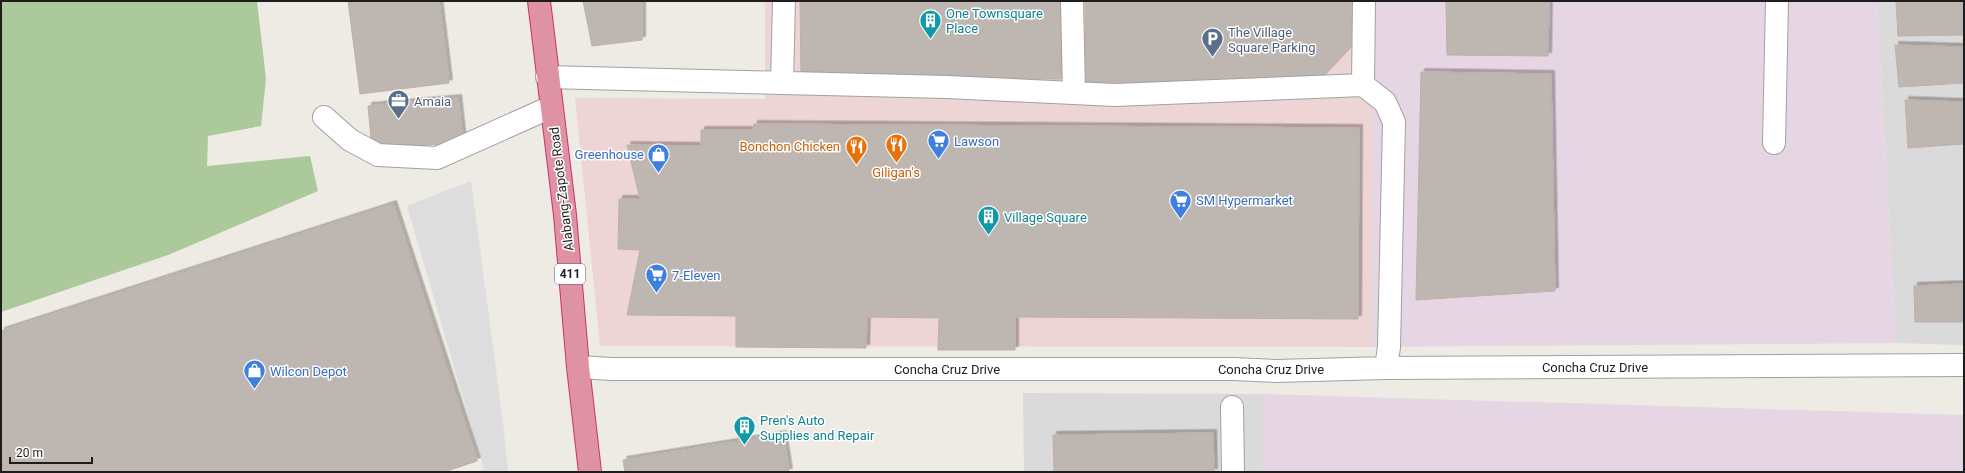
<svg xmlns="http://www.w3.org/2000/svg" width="1965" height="473" font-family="Roboto,sans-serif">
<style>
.residential{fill:#dbdada}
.commercial{fill:#edd4d5}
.industrial{fill:#e6d6e4}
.forest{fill:#acc99c}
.parking{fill:#ddd}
.building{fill:#beb6b1;stroke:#beb0a8;filter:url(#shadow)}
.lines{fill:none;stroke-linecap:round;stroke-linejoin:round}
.minor-casing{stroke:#a1a1a1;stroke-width:24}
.highway-casing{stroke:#ca336e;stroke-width:24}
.minor{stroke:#fff;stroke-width:22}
.highway{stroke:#df92a4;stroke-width:22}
.labels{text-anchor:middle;stroke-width:3;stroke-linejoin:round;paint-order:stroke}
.shield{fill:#fff;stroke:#616161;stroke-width:1}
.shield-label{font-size:12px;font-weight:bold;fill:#1d1d1d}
.culture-label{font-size:13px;fill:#0d838f;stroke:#fff;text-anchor:start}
.service-label{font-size:13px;fill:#4e5e75;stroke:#fff;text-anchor:start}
.shop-label{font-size:13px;fill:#366cbe;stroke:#fff;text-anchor:start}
.food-label{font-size:13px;fill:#c56008;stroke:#fff;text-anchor:end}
.street-label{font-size:13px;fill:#1d1d1d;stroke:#fff}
</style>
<defs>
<filter id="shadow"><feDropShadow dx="3.5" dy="-3.5" stdDeviation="0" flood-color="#0004"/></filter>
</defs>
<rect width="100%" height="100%" fill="#eeeae4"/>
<path class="residential" d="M1877,1H1964V345L1896,343Z
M1023,393L1262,394V472H1024Z"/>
<path class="commercial" d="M765,1H1374L1371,347L600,346L575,98L765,99Z"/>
<path class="industrial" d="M1374,1H1877L1896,343L1371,347Z
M1262,394L1964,415V472H1262Z"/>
<path class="forest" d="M1,1H257L266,79L261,126L208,136L207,166L310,156L318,191L168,255L1,312Z"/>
<path class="parking" d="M471,181L503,422L508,472H477L484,469L407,206Z"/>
<path class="building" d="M348,1H439L449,83L360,94Z
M583,1H642V40L592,46Z
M800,1H1061V79H801Z
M1085,1H1361V36L1317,83L1086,82Z
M1446,1H1549L1548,56L1447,55Z
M1896,1H1964V35L1898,36Z
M1895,45L1964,47V83L1899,87Z
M1421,72L1551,74L1555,291L1416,300Z
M458,98L463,142L372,150L368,106Z
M1905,100L1964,102L1963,144L1908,148Z
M754,124L1359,128L1358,319L1015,317V350H938L939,318L867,317L866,348L736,347V316L627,315L640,250L618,249L619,199H640L627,145L701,146V130H753Z
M393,204L477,461L444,472H1V331Z
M1964,284V322H1915L1914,286Z
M1213,433L1214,472H1054L1053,435Z
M783,434L789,472H625L623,460Z"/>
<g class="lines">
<defs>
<path id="minor" d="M1072,1L1074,92
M547,77L947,87L1115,95L1363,85L1385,102L1394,122L1389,347L1386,368
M782,83L784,1
M1363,85L1364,1
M324,117L350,140L378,155L437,158L551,107
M1774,143L1777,1
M578,367L612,369H1233L1276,371L1386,368L1964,365
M1232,407L1233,472"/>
<path id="highway" d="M539,1L565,215L578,367L590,472"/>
</defs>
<use href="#minor" class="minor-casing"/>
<use href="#highway" class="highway-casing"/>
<use href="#minor" class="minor"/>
<use href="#highway" class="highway"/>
</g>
<defs>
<symbol id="building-pin" viewBox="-11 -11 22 30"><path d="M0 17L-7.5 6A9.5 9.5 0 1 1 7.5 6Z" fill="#0f9aa8" stroke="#fff"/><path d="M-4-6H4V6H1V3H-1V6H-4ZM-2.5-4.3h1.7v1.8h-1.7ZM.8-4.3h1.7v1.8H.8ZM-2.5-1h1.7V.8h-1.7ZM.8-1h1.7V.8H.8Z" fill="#fff"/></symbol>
<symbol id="parking-pin" viewBox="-11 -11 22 30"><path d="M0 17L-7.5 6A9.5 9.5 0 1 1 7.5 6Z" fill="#5c6f8a" stroke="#fff"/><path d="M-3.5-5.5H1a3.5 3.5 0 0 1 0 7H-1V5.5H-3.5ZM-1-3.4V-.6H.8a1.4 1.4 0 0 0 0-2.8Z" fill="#fff"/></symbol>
<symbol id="office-pin" viewBox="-11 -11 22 30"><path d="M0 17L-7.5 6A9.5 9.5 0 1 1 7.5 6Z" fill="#5c6f8a" stroke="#fff"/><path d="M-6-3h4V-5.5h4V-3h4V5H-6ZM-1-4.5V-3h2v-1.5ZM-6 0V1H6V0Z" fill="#fff"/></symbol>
<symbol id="supermarket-pin" viewBox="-11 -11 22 30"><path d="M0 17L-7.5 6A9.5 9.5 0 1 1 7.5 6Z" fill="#3f7fe0" stroke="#fff"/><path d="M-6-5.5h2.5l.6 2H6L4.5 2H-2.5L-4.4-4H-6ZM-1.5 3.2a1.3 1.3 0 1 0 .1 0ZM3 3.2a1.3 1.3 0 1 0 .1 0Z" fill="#fff"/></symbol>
<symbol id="restaurant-pin" viewBox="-11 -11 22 30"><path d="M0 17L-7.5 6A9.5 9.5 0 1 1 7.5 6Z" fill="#e8710a" stroke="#fff"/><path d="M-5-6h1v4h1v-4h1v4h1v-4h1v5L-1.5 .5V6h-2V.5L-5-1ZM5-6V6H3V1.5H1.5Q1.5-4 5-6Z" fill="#fff"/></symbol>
<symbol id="shop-pin" viewBox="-11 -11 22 30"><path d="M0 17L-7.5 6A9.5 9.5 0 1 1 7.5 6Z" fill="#3f7fe0" stroke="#fff"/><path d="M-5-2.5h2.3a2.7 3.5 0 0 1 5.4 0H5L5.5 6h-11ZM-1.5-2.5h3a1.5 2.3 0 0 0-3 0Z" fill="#fff"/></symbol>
</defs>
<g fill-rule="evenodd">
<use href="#building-pin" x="918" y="8" width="25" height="34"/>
<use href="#parking-pin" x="1200" y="26" width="25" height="34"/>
<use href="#office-pin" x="386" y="88" width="25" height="34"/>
<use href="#supermarket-pin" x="926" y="128" width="25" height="34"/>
<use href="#restaurant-pin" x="884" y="132" width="25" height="34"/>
<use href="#restaurant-pin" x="844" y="134" width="25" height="34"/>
<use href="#shop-pin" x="646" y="142" width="25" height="34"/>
<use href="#supermarket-pin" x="1168" y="188" width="25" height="34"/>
<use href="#building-pin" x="976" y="204" width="25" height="34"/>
<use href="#supermarket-pin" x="644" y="262" width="25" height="34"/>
<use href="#shop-pin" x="242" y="358" width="25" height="34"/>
<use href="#building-pin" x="732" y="414" width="25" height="34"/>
</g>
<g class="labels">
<rect class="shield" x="555" y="264" width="30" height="20" rx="3"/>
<g class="shield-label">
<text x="570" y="278">411</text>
</g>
<g class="culture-label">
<text x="946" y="18">One Townsquare<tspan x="946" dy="15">Place</tspan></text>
<text x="1004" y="222">Village Square</text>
<text x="760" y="425">Pren's Auto<tspan x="760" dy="15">Supplies and Repair</tspan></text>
</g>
<g class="service-label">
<text x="1228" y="37">The Village<tspan x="1228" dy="15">Square Parking</tspan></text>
<text x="414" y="106">Amaia</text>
</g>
<g class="shop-label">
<text x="954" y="146">Lawson</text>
<text x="644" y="159" text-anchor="end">Greenhouse</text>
<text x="1196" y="205">SM Hypermarket</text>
<text x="672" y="280">7-Eleven</text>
<text x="270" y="376">Wilcon Depot</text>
</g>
<g class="food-label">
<text x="840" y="151">Bonchon Chicken</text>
<text x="896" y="177" text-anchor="middle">Giligan's</text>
</g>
<g class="street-label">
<text transform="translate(561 189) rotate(-97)" y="5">Alabang-Zapote Road</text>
<text x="1595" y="372">Concha Cruz Drive</text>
<text x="947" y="374">Concha Cruz Drive</text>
<text x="1271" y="374">Concha Cruz Drive</text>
</g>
</g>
<rect width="1965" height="473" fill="none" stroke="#1d1d1d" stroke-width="4"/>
<path d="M10 457v6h82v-6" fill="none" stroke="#1d1d1d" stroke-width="2"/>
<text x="16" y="457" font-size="12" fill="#1d1d1d" stroke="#ffffff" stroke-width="3" paint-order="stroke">20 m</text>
</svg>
